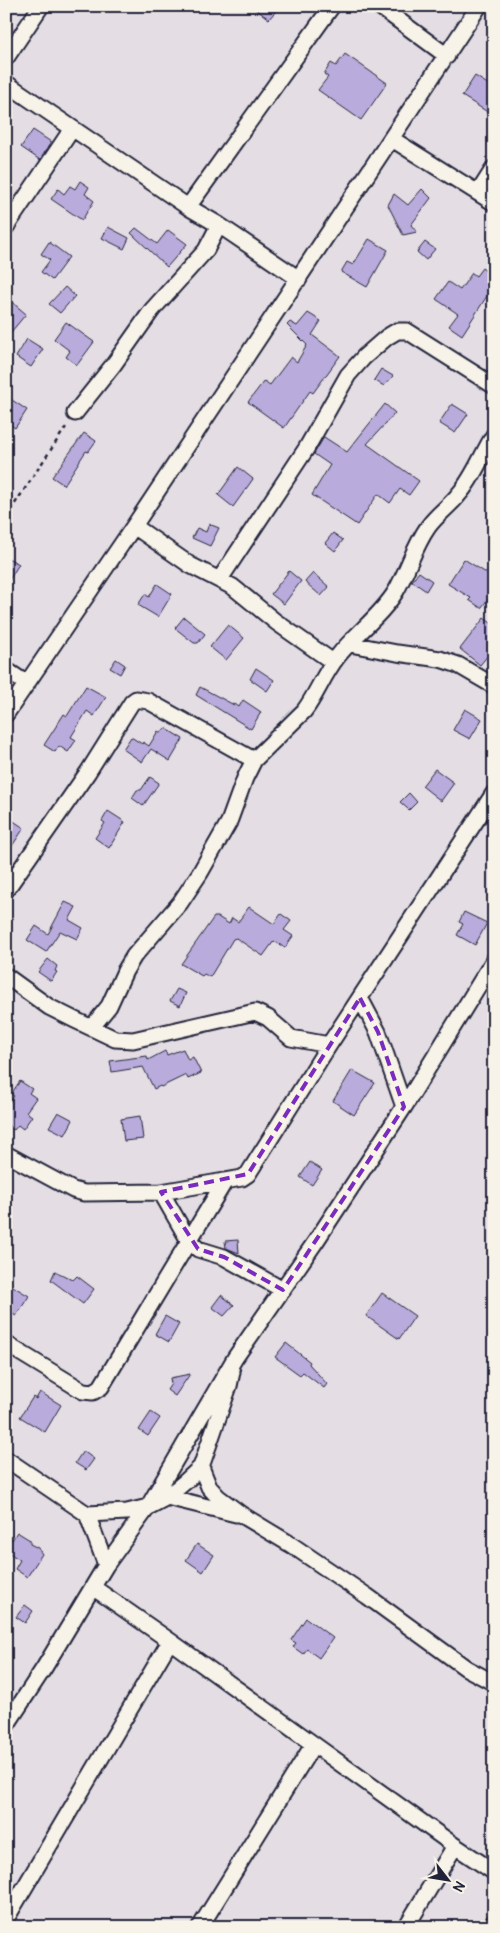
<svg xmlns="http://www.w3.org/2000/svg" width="500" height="1933" font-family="Pangolin,sans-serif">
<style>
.building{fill:#b9acdc;stroke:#22223b}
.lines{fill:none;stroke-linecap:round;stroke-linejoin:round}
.street-casing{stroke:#22223b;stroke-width:19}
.path{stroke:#22223b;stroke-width:2.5;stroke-dasharray:4 4;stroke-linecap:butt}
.street{stroke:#f7f3e8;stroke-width:15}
.marked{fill:none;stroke:#7b2cbf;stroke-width:4;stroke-dasharray:10 6;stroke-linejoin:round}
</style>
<rect width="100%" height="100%" fill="#e4dee4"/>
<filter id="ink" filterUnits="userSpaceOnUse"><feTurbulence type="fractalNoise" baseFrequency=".02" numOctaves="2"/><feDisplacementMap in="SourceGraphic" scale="10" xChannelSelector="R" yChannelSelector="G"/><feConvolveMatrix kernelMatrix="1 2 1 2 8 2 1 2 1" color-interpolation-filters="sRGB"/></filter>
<g filter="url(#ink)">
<path class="building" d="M251,6H280L269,19Z
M345,54L387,83L361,120L318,90L328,77L324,74L331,63L336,66Z
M475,76L494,88V116L462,96Z
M33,130L51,142L40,160L21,147Z
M80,181L89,187L85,194L94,201L82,220L51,199L58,189L64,194L70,186L75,189Z
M422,189L431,198L411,225L417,232L403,235L388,205L394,194L408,205Z
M108,227L129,238L124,249L102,238Z
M136,228L157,244L168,230L187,244L167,267L131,233Z
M369,239L388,250L367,287L341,272L347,262L353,265Z
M49,242L69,257L52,280L41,272L50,260L41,254Z
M425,242L435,249L426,260L417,252Z
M482,268L494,277V285L462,335L449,326L458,314L436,299L448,282L460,290L472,273L476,276Z
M65,287L75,296L60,313L49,304Z
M6,297L26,314L6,338Z
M308,313L321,321L312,335L340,356L313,393L310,391L284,428L248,402L264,381L270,385L291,357L297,362L307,345L287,325L290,322L297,326Z
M66,322L94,342L77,365L66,357L70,351L54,339Z
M27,339L43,349L31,367L16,357Z
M381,369L393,376L384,386L374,380Z
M6,396L27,410L15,428L6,422Z
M385,404L395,413L367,444L419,481L409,495L400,489L390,503L378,494L357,525L312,495L330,465L314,454L324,437L347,452Z
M452,404L468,414L455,433L439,423Z
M84,433L96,441L88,452L86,451L64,485L52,477Z
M238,467L253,479L233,507L218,495Z
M209,524L219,528L210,546L192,538L197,528L206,532Z
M333,533L343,540L335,551L325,543Z
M6,557L19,564L6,585Z
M464,559L494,578V592L481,608L469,600L471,598L448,584Z
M289,571L301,581L284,604L271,594Z
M419,572L432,581L426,591L412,581Z
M313,573L329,587L321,596L305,582Z
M157,584L172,594L158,617L138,605L145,594L149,597Z
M184,617L205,634L198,643H194L175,628Z
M484,618L494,625V648L480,665L460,649Z
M228,625L244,638L226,660L210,647Z
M116,659L125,665L120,674L110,668Z
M256,668L274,680L267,691L250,679Z
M86,686L106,697L94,716L87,711L71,737L76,740L68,752L59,746L55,752L44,745L64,714L67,716Z
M200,687L234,705L235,704L239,707L243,700L261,712L251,729L196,695Z
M465,709L482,719L470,739L453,730Z
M165,728L183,739L170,761L151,749L142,762L123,749L131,737L142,744L143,742L149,746L158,731L161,733Z
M435,769L454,783L441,801L422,786Z
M150,777L159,783L143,806L132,798L137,790H141Z
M409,793L417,802L409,810L400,802Z
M108,811L125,822L109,848L95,838L105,823L102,821Z
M6,816L24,828L6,855Z
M65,902L76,907L69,920L83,928L77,939L60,931L46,952L27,940L36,926L48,934Z
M249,907L274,924L281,914L291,921L284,930L293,936L285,948L274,941L263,956L236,938L233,939L210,977L204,974L202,976L181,964L214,917H218L229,924L232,918L238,922Z
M464,912L487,923L475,945L457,935L463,924L459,922Z
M48,959L57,966L55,971L57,972L51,981L38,972Z
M177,989L186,993L180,1006L170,1001Z
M183,1049L188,1060L193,1057L201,1073L188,1079L186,1075L161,1087L160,1086L154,1089L143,1067L112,1072L110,1061L147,1056L148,1060L165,1051L167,1055Z
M352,1070L375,1083L354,1115L333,1101Z
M20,1081L32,1089L29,1093L36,1098L26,1112L32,1116L23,1129L18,1125L14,1130L6,1124V1107L14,1096L11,1094Z
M58,1112L73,1120L65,1135L49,1127Z
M140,1116L143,1139L124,1141L121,1119Z
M310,1162L322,1170L312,1185L300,1177Z
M238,1240L239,1253L226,1248L225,1241Z
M55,1271L73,1280L77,1276L94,1289L83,1304L51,1280Z
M6,1282L29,1296L16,1316L6,1310Z
M382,1293L415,1316L399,1339L366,1316Z
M221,1295L234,1305L224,1316L212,1307Z
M165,1316L179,1324L169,1342L155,1334Z
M286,1343L310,1362L309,1364L327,1384L324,1388L303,1372L300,1375L275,1357Z
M190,1374L175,1396L167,1390L171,1384L170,1378Z
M40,1392L61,1405L45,1432L20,1417L33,1397L36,1399Z
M151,1412L160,1418L148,1436L139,1430Z
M83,1451L94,1459L86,1470L75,1463Z
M17,1532L30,1540V1544L38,1548L42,1554L27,1577L15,1569L20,1560L6,1551V1535L12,1540Z
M197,1544L214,1555L203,1572L186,1560Z
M25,1605L33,1611L25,1623L16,1617Z
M306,1618L333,1638L319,1658L307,1649L303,1654L293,1647L296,1643L291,1640Z"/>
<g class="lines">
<defs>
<path id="street" d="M379,6L447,56
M6,58L41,6
M6,83L188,207L219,225L299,279
M392,139L494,203
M478,193L494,168
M188,207L332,6
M6,227L72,129
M75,413L114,364L152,310L206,250L219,225
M134,526L190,565L233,587L276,622L333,662
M220,579L306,449L348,375L364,357L387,337L397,331H407L494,386
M350,644L397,653L440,659L458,665L494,686
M6,670L27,684
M6,714L134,526L479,6
M6,890L88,772L132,702L136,699L148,701L254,760
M6,976L49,1007L75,1020L115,1039L133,1040L255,1012L268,1018L291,1038L329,1045
M360,998L378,1032L404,1107
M92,1027L109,1006L125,971L134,956L180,903L200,873L229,822L245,778L254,760L304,711C317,694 324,673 338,656C356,633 381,616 396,591C408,570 414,547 428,527C437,514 450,506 459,494C474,477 482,454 494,435
M6,1154L73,1190L84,1193L161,1192L242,1178L248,1174L329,1045L494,793
M161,1192L189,1241L198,1249L224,1257L283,1290
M6,1344L83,1391L93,1392L101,1387L225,1181
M6,1459L87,1514L106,1565
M201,1467L209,1487L218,1497L242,1515L290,1544L367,1596L466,1668L494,1683
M167,1497L236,1514
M87,1514L127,1512L148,1507L167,1497L186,1481L201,1467L229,1386L232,1372
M94,1588L170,1641L455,1846L494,1872
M6,1726L44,1668L106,1565L148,1507L235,1358L316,1241L404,1107L494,960
M6,1919L170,1641
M200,1927L313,1745
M406,1927L455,1846
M491,1927L494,1922"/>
</defs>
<use href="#street" class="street-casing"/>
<path class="path" d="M6,517L68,424"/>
<use href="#street" class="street"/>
</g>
</g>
<path class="marked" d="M360,998L378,1032L404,1107L283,1290L224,1257L198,1249L161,1192L248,1174Z"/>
<rect width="500" height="1933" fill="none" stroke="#f7f3e8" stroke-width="25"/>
<rect x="12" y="12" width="475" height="1908" fill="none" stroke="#22223b" stroke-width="2" filter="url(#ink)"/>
<g transform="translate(448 1880) rotate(121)" stroke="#f7f3e8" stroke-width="4" paint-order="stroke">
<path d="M0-4L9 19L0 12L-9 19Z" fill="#22223b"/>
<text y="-8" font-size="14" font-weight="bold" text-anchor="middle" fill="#22223b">N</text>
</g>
</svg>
